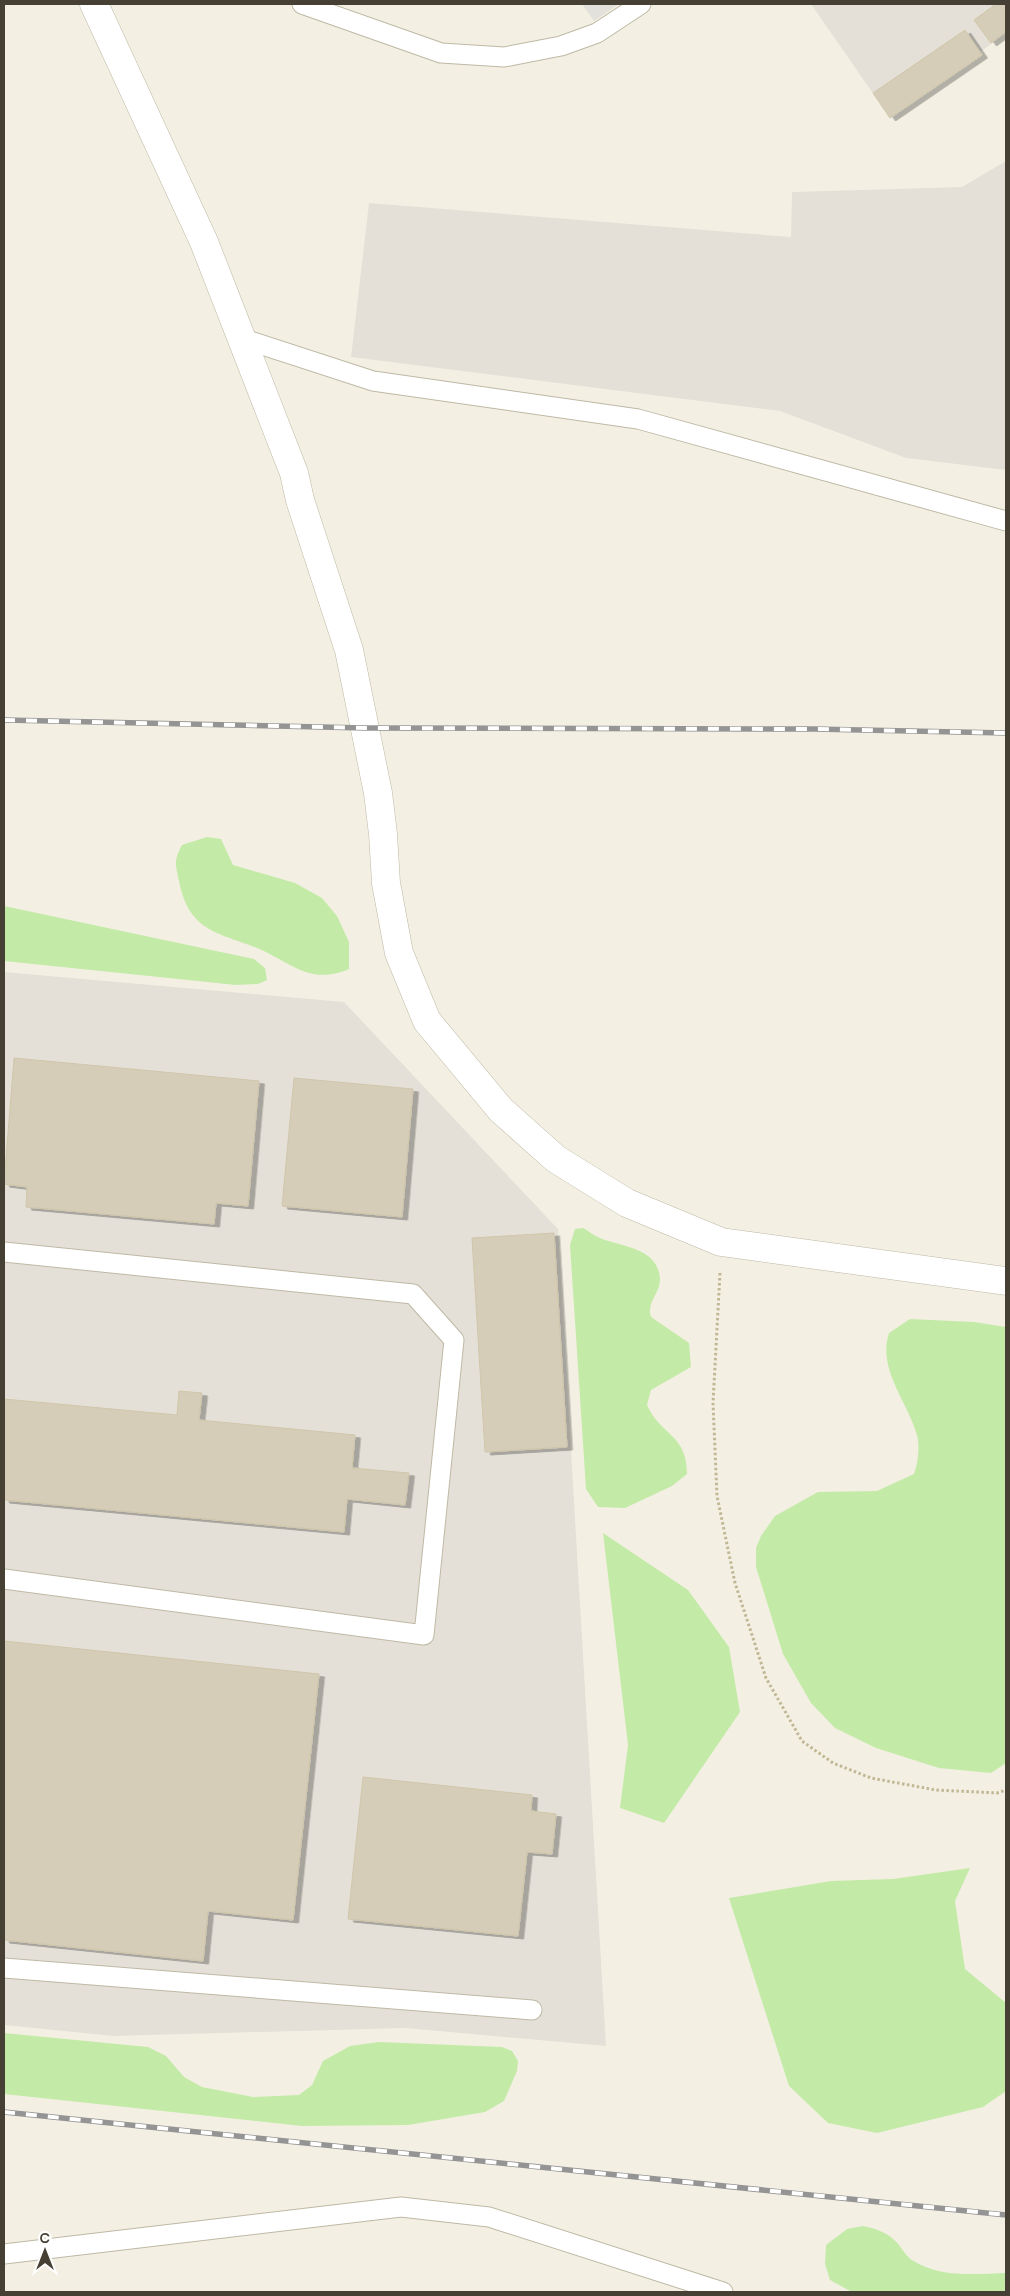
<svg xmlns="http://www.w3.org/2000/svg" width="1010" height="2296" font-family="Manrope,sans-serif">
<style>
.industrial{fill:#e4e0d8}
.green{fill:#c4eaa8}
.parking{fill:#e3e1dc}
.building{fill:#d5cdb8;stroke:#d0c6aa;filter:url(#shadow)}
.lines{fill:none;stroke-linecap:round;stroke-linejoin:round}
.service-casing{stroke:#beb9a5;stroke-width:21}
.minor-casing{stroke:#beb9a5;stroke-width:29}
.path{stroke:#c1b795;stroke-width:3;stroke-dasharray:2.5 2.5;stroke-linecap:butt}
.service{stroke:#fff;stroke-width:19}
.minor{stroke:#fff;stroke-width:28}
.rail-casing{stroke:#949494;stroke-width:5.5}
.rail{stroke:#fff;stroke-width:4;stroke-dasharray:11;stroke-linecap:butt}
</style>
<defs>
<filter id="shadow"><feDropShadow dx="5.5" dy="3" stdDeviation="0" flood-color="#0004"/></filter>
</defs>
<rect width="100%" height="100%" fill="#f3f0e3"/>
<path class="industrial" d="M811,4H1006V33L890,118Z
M1006,161V470L906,458L780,411L351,357L369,203L791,237L792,192L962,187Z
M4,972L344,1002L558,1229L606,2046L405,2028L113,2036L4,2025Z"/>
<path class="green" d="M207,837L221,839L233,865L295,883L322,898L337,916L349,942V969C309,986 291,962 257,948C216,932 189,931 179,881C175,863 174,860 182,845Z
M4,906L254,959L265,968L267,980L258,984L236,985L4,961Z
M583,1228C589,1231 594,1236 600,1238C621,1247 659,1247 660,1280C660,1293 646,1303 651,1317L689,1343L691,1367L651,1390L647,1405C661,1436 687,1434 687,1474L672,1486L625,1508L598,1507L586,1489L570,1245L575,1229Z
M910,1319L974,1322L1006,1327V1763L991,1773L939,1768L876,1748L835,1728L811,1703L783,1654L756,1567V1548L761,1536L775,1516L818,1492L877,1491L914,1474C918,1463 920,1447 917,1435C908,1402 877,1369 889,1333Z
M603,1533L688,1590L729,1647L740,1712L664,1823L620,1808L628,1745Z
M970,1868L955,1901L965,1969L1006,2003V2091L983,2107L877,2133L828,2123L789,2086L729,1898L831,1881L893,1879Z
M4,2033L148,2047L166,2056L184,2077L202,2087L253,2097L299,2095L312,2085L323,2061L350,2046L379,2042L502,2047L512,2051L518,2061L517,2071L504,2101L485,2112L408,2125L302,2126L4,2094Z
M863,2226C878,2229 889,2233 899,2245C903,2250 907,2257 912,2260C939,2278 975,2274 1006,2273V2292H852L830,2280L825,2264L826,2245L847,2229Z"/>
<path class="parking" d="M582,4H619L594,21Z"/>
<path class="building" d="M996,4H1006V32L991,43L974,20Z
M965,30L982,55L890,118L873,93Z
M14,1058L259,1081L248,1206L216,1203L214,1224L26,1207L27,1187L4,1184Z
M294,1078L413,1089L402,1217L282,1206Z
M554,1233L567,1447L485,1452L472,1238Z
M179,1391L202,1393L199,1420L355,1435L352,1468L409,1473L405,1505L347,1499L344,1532L4,1500V1399L177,1415Z
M4,1641L319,1674L293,1920L208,1911L203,1961L4,1940Z
M363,1777L532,1795L531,1811L556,1814L552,1854L527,1852L518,1936L348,1919Z"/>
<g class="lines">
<defs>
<path id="service" d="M302,4L441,53L504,57L561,46L597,33L641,4
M241,338L373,381L638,419L1006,521
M4,1252L413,1294L454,1340L424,1635L4,1579
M4,1968L532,2010
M4,2254L401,2207L489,2217L723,2292"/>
<path id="minor" d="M94,4L204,242L294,473L300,500L349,650L378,793L383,834L386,883L399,953L427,1021L501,1110L556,1159L627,1203L721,1242L1006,1281"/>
</defs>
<use href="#service" class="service-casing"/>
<use href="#minor" class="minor-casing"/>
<path class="path" d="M720,1273L713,1403L717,1496L735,1583L766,1678L802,1741L833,1763L871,1778L936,1790L997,1793L1006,1790"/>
<use href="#service" class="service"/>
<use href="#minor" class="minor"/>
<defs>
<path id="rail" d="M4,720L365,728L813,729L1006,733
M4,2112L1006,2215"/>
</defs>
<use href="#rail" class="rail-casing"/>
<use href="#rail" class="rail"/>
</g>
<rect width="1010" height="2296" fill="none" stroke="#454033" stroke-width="10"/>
<g transform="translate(45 2251)" stroke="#ffffff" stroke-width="4" paint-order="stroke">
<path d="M0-4L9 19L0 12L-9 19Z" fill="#454033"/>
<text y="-8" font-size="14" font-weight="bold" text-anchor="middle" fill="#454033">С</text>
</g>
</svg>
